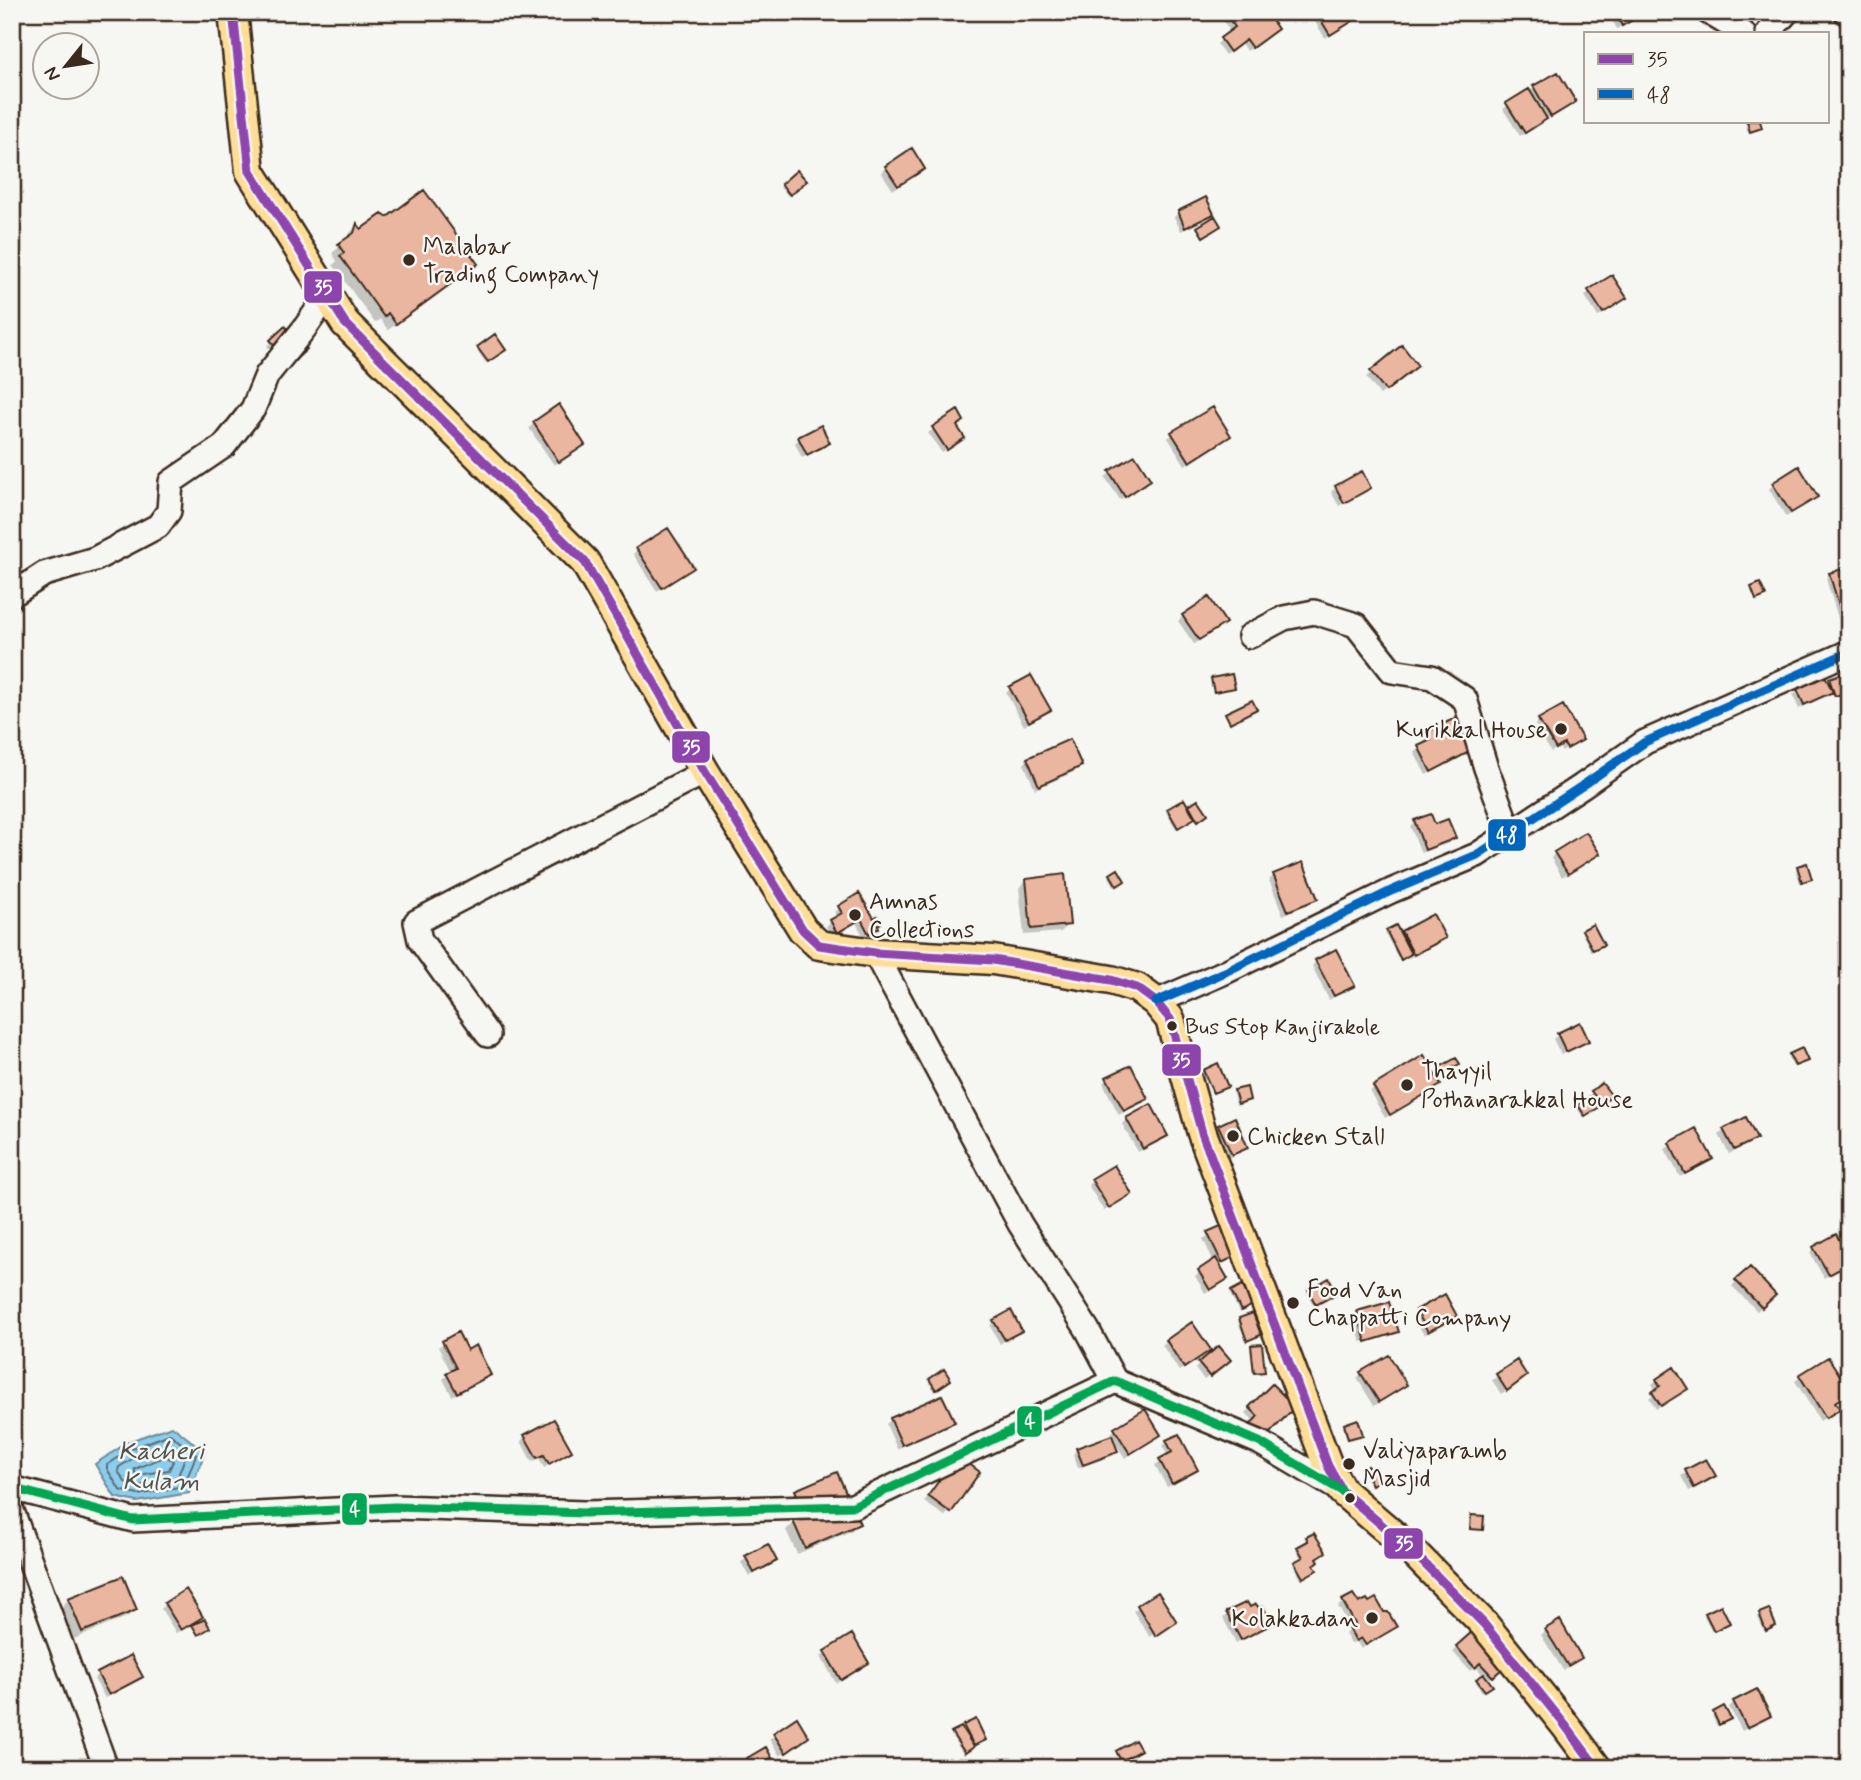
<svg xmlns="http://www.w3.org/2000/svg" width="1861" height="1780" font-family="Mynerve,sans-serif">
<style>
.water{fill:#8ccded;stroke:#6c8c9a;stroke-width:2}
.shadow{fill:#0003}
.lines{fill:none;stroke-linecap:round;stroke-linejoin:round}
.shore{stroke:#5b6b71;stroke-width:2}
.building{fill:#ebb6a0;stroke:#3b2a1e;stroke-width:2}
.minor-casing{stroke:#3b2a1e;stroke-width:28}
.major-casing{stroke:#3b2a1e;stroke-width:33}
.minor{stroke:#f6f6f2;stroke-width:23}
.major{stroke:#fedd96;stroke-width:28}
.bus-1-casing{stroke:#f6f6f2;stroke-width:14}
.bus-2-casing{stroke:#f6f6f2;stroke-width:14}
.bus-3-casing{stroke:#f6f6f2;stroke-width:14}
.bus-1{stroke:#8e44ad;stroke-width:9}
.bus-2{stroke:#0065bd;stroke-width:9}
.bus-3{stroke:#00a651;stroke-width:9}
.poi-dot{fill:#3b2a1e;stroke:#f6f6f2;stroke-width:2.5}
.labels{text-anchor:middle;stroke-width:5;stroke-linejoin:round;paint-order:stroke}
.bus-label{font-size:22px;fill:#3b2a1e;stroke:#f6f6f2;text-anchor:start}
.poi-label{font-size:24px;fill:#3b2a1e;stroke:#f6f6f2;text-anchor:start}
.water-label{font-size:26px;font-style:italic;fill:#4f5352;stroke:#f6f6f2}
.line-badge{stroke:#f6f6f2;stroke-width:2.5}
.badge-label{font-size:19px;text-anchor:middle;font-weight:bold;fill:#fff}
</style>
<rect width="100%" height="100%" fill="#f6f6f2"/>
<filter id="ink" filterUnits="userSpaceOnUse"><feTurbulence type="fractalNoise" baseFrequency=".0143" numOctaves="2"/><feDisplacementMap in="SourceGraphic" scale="14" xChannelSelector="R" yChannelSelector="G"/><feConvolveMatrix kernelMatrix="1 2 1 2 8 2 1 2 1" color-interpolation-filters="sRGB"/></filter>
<g filter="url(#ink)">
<path class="water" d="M172,1426L205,1452L189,1493L137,1502L115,1497L95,1464L130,1441Z"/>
<path class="shadow" d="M1309,12H1350L1354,19L1325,38Z
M1608,12H1644L1617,29Z
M1228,16L1271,33L1247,51L1240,43L1225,55L1217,44L1231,32L1223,21Z
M1534,88L1574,102L1520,136L1503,109Z
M1747,121H1758L1760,128L1748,133L1745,122Z
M886,167L923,169L893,190L881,172Z
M797,172L804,181L788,196L780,187Z
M1179,212L1212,214L1207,218L1181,231L1174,217Z
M356,226L360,231L476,264L388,330L380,319L375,323L333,265L337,261L332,253L348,240L350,233Z
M1589,292L1620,302L1598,317L1585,296Z
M285,328L286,367L267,346Z
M494,337L504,349L486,363L477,350Z
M1402,348L1411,370L1380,395L1366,377Z
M957,413L955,427L958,442L942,453L928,433Z
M534,423L578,449L554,465L529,428Z
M1173,434L1229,436L1185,465L1168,438Z
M799,439L827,442L802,458L795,443Z
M1849,451V462L1844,455Z
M1135,457L1144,484L1120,500L1105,477Z
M1774,484L1811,501L1786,517L1769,489Z
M1336,487L1369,488L1339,506L1331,492Z
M638,549L687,572L657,591L633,554Z
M1849,569V618L1839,621L1826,579L1830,575Z
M1183,616L1219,627L1194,644L1178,621Z
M1845,675L1849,692L1834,697L1831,691L1826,696L1799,709L1793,695L1798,691L1824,678L1827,683Z
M1212,680L1233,688L1213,693L1210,682Z
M1010,689L1049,710L1024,726L1006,693Z
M1464,715L1471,750L1426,775L1414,752L1426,744L1423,738L1428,734Z
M1539,720L1581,739L1562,752L1559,747L1551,752L1535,725Z
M1028,760L1080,766L1076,771L1035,789L1024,764Z
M1183,801L1187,808L1198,802L1204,816L1196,821L1194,818L1176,829L1166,812Z
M1415,822L1434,826L1454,838L1449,843L1421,853L1410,826Z
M1555,853L1598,854L1562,877L1551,858Z
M1798,867L1809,880L1800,883L1796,869Z
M1117,871L1121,883L1115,887L1109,877Z
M1274,875L1316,899L1311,903L1283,915L1269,880Z
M1027,880L1068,924L1061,932L1024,935L1019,888Z
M859,896L877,928L864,937L856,923L832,937L826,926L837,917L834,912Z
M1849,897V916L1846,917L1839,903Z
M1583,931L1600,946L1591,951L1582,933Z
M1387,932L1399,935L1402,933L1444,937L1409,958L1408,956L1399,960L1385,933Z
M1316,961L1353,985L1329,1000L1312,966Z
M1558,1035L1587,1040L1561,1055L1553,1039Z
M1790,1055L1804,1062L1793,1067L1788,1057Z
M1204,1071L1224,1088L1212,1094L1202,1073Z
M1107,1079L1146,1098L1119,1115L1103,1083Z
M1439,1084L1385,1118L1370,1092L1374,1087Z
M1245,1089L1248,1100L1236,1105L1233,1094Z
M1592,1093L1610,1096L1599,1105L1591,1094Z
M1590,1098L1594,1109L1583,1117L1577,1108Z
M1127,1119L1166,1135L1138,1152L1122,1124Z
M1219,1126L1246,1147L1227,1159L1215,1131Z
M1696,1130L1711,1159L1680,1177L1665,1149Z
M1724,1130L1755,1139L1729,1154L1719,1135Z
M1092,1181L1125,1198L1104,1211L1088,1185Z
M1222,1227L1236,1255L1219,1266L1221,1283L1205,1293L1195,1276L1214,1262L1203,1239Z
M1814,1248L1849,1263L1824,1278L1810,1253Z
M1749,1269L1774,1295L1757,1311L1732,1286Z
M1328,1281L1334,1295L1314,1306L1307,1293Z
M1242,1287L1249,1306L1239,1311L1230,1294Z
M1417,1311L1455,1315L1424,1335L1413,1316Z
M1358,1313L1397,1332L1394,1335V1332L1361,1342L1353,1317Z
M1849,1317V1336L1842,1323Z
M1240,1320L1259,1335L1246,1341L1238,1322Z
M994,1321L1020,1330L1000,1344L990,1326Z
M457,1335L466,1352L489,1374L452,1396L443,1379L451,1372L438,1347Z
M1167,1341L1204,1354L1179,1371L1162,1345Z
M1252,1347L1263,1371L1261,1373L1253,1374L1250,1349Z
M1828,1359L1844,1396L1834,1403L1833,1413L1820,1421L1795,1381Z
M1516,1363L1521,1381L1501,1394L1492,1380Z
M1199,1364L1224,1365L1204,1380L1195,1369Z
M1361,1374L1401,1389L1374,1406L1357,1378Z
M1657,1380L1686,1389L1656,1409L1649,1398L1656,1391L1652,1384Z
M1272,1386L1259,1441L1248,1430L1255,1422L1246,1413Z
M1066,1390L1078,1410L1042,1433L1031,1413Z
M891,1420L953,1421L948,1426L897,1449L886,1424Z
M1344,1425L1359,1436L1347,1440L1343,1427Z
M1115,1430L1159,1435L1125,1458L1113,1439L1116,1451L1112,1456L1078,1468L1073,1454L1077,1449L1112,1436L1110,1434Z
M525,1436L570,1451L544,1468L539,1458L532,1462L521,1441Z
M1167,1442L1196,1470L1167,1487L1155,1465L1168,1457L1163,1446Z
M1706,1461L1714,1476L1689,1491L1681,1476Z
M953,1462L949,1512L945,1516L924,1502Z
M1368,1469L1376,1482L1370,1485L1363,1472Z
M796,1492L858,1524L851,1531L797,1554L786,1530L798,1520L789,1499Z
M1307,1539L1315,1558L1306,1568L1313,1572L1301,1579L1293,1565L1302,1560L1296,1550L1307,1543Z
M768,1546L775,1561L749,1577L741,1562Z
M1157,1594L1172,1623L1150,1637L1133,1611Z
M1352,1596L1358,1606L1395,1627L1361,1649L1356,1641L1351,1644L1345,1634L1351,1628L1338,1606Z
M69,1599L135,1610L127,1617L74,1639L61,1607Z
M165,1604L196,1621L176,1633L161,1609Z
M1228,1614L1270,1623L1236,1643L1223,1618Z
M1706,1614L1726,1624L1712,1631L1704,1616Z
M1760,1615L1772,1628L1764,1631L1758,1617Z
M1546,1630L1580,1657L1563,1670L1541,1635Z
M1473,1633L1503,1666L1487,1681L1490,1685L1482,1692L1476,1682L1484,1676L1475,1666L1470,1671L1453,1652Z
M825,1653L867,1663L836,1683L821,1657Z
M98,1674L141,1677L105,1698L94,1679Z
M1734,1702L1768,1716L1742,1731L1729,1707Z
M1723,1709L1727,1720L1717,1726L1712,1716Z
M796,1720L807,1737L780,1756L769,1739Z
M964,1727L982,1741L963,1754L951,1735Z"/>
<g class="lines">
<path class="shore" d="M170,1434L196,1455L184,1486L138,1495L120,1490L107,1469V1465L133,1448Z
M168,1444L185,1457L177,1479L138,1486L125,1482L118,1471L119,1467L137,1456Z
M166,1456L173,1461L169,1470L138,1475L135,1473V1469Z"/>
</g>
<path class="building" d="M1230,12H1266L1278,29L1252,48L1246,40L1230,52L1220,38L1235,27L1226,15Z
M1316,12H1352L1356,19L1330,35Z
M1615,12H1646L1622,26Z
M1558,72L1576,102L1551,117L1533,86Z
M1529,89L1547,119L1525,133L1506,103Z
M1747,121H1760L1762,128L1750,132Z
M912,148L925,169L898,186L885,166Z
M797,170L807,181L790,195L781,184Z
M424,190L478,264L396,324L388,313L384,317L340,256L344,253L338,244L354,233L357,223L361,229L382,214L387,217Z
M1206,197L1214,214L1185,228L1178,211Z
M1215,216L1221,226L1203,237L1197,227Z
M1612,275L1627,298L1603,313L1588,290Z
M285,326L307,349L291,364L270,340Z
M495,334L506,350L488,362L477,347Z
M1402,345L1418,366L1386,391L1370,371Z
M559,404L585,445L559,462L533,422Z
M1213,407L1231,436L1190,462L1171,432Z
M958,410L964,421L957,426L965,438L947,450L932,427Z
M821,425L830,443L807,455L798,437Z
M1135,455L1151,480L1125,497L1109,471Z
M1799,466L1818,497L1791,513L1772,483Z
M1362,471L1371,488L1344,503L1335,486Z
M668,528L694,568L662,588L636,548Z
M1849,567V616L1843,618L1829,573Z
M1760,583L1766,596L1756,600L1751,587Z
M1209,597L1226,623L1199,640L1182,615Z
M1846,672L1849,692L1835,696L1829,678Z
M1232,674L1235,688L1214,692L1211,678Z
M1031,675L1051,710L1029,722L1009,687Z
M1825,676L1833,692L1804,705L1797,689Z
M1252,700L1257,709L1230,723L1225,713Z
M1563,705L1583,740L1567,749L1564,744L1556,749L1538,719Z
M1465,713L1473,750L1431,772L1418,746L1431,740L1427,732Z
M1070,739L1082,766L1039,786L1027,758Z
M1184,799L1195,818L1178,828L1167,809Z
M1198,799L1208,814L1198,821L1189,805Z
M1431,814L1435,824L1448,819L1456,838L1425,850L1414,820Z
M1586,832L1600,854L1568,874L1554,852Z
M1303,862L1318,899L1288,911L1273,874Z
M1807,863L1812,879L1802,882L1797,866Z
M1118,869L1125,881L1117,886L1110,874Z
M1065,874L1070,925L1031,929L1026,879Z
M859,893L874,918L877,916L881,923L878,925L879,928L869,934L861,919L837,933L830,920L842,913L838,906Z
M1433,914L1446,938L1414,955L1401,931Z
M1593,924L1604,945L1593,950L1582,930Z
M1396,925L1411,954L1401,960L1386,930Z
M1336,949L1355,986L1334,996L1315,960Z
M1580,1022L1589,1041L1566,1052L1557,1033Z
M1802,1048L1808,1061L1795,1066L1789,1054Z
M1424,1055L1441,1085L1390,1115L1373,1086Z
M1456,1058L1460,1064L1443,1073L1440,1067Z
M1218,1063L1228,1087L1213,1093L1203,1070Z
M1131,1065L1148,1099L1124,1111L1106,1077Z
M1602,1083L1612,1096L1601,1104L1591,1091Z
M1247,1087L1250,1100L1238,1104L1234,1090Z
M1591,1096L1598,1108L1585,1116L1578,1105Z
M1151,1104L1168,1136L1143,1149L1126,1118Z
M1235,1117L1248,1148L1232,1155L1218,1125Z
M1746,1117L1757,1139L1734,1150L1723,1129Z
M1696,1128L1713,1159L1685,1174L1669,1143Z
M1114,1165L1132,1194L1109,1208L1091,1179Z
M1223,1225L1238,1255L1222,1263L1207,1232Z
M1836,1234L1849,1257V1264L1829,1275L1813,1247Z
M1216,1258L1228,1279L1210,1290L1198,1270Z
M1750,1267L1776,1295L1762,1308L1735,1280Z
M1329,1278L1338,1293L1316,1305L1308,1290Z
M1242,1285L1253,1305L1241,1311L1231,1291Z
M1445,1294L1457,1316L1428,1332L1416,1310Z
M1389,1302L1399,1332L1366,1342L1357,1311Z
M1011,1310L1022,1331L1005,1340L993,1320Z
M1253,1313L1261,1335L1247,1341L1239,1318Z
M1192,1322L1211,1350L1184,1368L1166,1340Z
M458,1332L467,1350L476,1345L491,1375L457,1393L446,1373L456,1368L442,1341Z
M1262,1344L1265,1372L1254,1373L1251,1345Z
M1219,1346L1231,1360L1210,1377L1198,1363Z
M1389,1355L1407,1385L1379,1402L1360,1372Z
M1828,1357L1849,1389V1393L1835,1402L1840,1409L1826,1418L1799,1375Z
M1517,1360L1527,1376L1507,1391L1496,1374Z
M1674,1367L1688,1389L1661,1406L1652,1392L1660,1386L1656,1379Z
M944,1369L951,1380L936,1390L929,1379Z
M1272,1384L1295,1407L1265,1438L1251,1424L1258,1416L1249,1407Z
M942,1395L955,1422L902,1445L890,1418Z
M1145,1409L1161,1435L1130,1454L1114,1428Z
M554,1419L572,1451L549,1464L544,1455L537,1458L524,1435Z
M1358,1419L1363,1435L1348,1439L1344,1424Z
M1179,1434L1198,1470L1172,1484L1159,1459L1172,1452L1166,1440Z
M1112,1435L1118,1452L1083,1465L1076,1448Z
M957,1455L980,1472L951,1513L928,1496Z
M1706,1459L1716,1476L1694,1488L1685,1470Z
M1368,1466L1371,1471L1373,1468L1380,1480L1372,1485L1364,1469Z
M837,1472L860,1524L805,1548L793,1521L806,1515L795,1490Z
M1471,1515L1484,1516L1483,1530L1470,1529Z
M1314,1533L1326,1552L1317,1558L1319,1561L1314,1565L1317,1570L1303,1578L1294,1562L1303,1557L1297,1547L1308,1541L1306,1537Z
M768,1544L777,1561L754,1573L745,1556Z
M123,1576L137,1610L82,1632L68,1598Z
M186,1589L203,1617L181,1630L164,1603Z
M1158,1592L1177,1622L1156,1636L1137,1605Z
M1353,1594L1359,1603L1367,1599L1369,1602L1376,1598L1384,1612H1388L1397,1627L1366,1645L1361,1638L1356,1641L1349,1628L1355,1624L1342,1600Z
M1247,1602L1250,1607L1256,1604L1259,1608L1263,1606L1272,1624L1241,1640L1226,1612Z
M1721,1605L1730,1623L1714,1631L1705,1613Z
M1769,1609L1776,1626L1766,1631L1759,1613Z
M205,1619L210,1628L198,1635L192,1625Z
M1560,1620L1582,1658L1568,1666L1545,1629Z
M1473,1631L1505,1666L1493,1677L1480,1663L1475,1668L1456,1646Z
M852,1634L869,1663L841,1680L824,1651Z
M131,1655L143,1677L109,1695L97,1673Z
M1484,1674L1493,1686L1485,1691L1476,1679Z
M1757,1689L1771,1716L1747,1728L1733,1701Z
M1724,1706L1731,1719L1719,1725L1713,1712Z
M797,1717L809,1737L786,1753L773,1733Z
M976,1719L986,1740L974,1746L963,1725Z
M961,1727L974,1747L965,1753L951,1732Z
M1135,1740L1141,1750L1121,1761L1116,1751Z
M766,1747L772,1758L753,1768L747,1758Z"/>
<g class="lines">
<defs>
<path id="minor" d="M1708,12L1743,33
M1846,12L1849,15
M1768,33L1787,12
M12,595L44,574L95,559L158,526L169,511L171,482L224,446L253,409L267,375L304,329L328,295
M1250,636L1284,618L1314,612L1356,625L1392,671L1432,677L1465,699L1486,768L1510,833
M875,953L1020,1224L1087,1329L1115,1381
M1156,1002L1225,972L1391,891L1477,855L1582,786L1645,742L1849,652
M488,1035L420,940L416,922L705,772
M12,1488L133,1520L395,1507L585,1513L853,1506L1115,1381L1259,1442L1342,1491
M12,1511L106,1768"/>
<path id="major" d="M233,12L250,171L345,323L585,562L705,772L803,930L819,945L875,953L993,960L1111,980L1137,988L1156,1002L1170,1019L1202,1133L1328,1466L1342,1491L1410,1549L1484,1624L1565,1725L1597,1768"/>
</defs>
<use href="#minor" class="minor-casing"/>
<use href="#major" class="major-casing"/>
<use href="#minor" class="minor"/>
<use href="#major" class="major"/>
<defs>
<path id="bus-1" d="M233,12L250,171L345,323L585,562L705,772L803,930L819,945L875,953L993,960L1111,980L1137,988L1156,1002L1170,1019L1202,1133L1328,1466L1342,1491L1410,1549L1484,1624L1565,1725L1597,1768"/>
<path id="bus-2" d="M1156,1002L1225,972L1391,891L1477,855L1582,786L1645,742L1849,652"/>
<path id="bus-3" d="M12,1488L133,1520L395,1507L585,1513L853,1506L1115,1381L1259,1442L1342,1491"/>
</defs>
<use href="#bus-1" class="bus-1-casing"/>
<use href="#bus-2" class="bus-2-casing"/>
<use href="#bus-3" class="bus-3-casing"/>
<use href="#bus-1" class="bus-1"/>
<use href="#bus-2" class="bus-2"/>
<use href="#bus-3" class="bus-3"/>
</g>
</g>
<g class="poi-dot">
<circle cx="409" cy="260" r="7"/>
<circle cx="1561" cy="729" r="7"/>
<circle cx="855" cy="915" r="7"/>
<circle cx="1172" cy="1026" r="6"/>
<circle cx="1407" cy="1085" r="7"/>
<circle cx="1233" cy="1136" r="7"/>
<circle cx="1293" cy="1303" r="7"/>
<circle cx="1349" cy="1464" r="7"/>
<circle cx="1350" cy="1498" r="6"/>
<circle cx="1372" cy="1618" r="7"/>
</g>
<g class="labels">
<g class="bus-label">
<text x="1185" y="1034">Bus Stop Kanjirakole</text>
</g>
<g class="poi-label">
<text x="423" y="254">Malabar<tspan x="423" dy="28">Trading Company</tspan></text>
<text x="1547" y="737" text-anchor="end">Kurikkal House</text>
<text x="869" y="909">Amnas<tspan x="869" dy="28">Collections</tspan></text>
<text x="1421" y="1079">Thayyil<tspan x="1421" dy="28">Pothanarakkal House</tspan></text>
<text x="1247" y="1144">Chicken Stall</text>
<text x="1307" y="1297">Food Van<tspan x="1307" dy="28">Chappatti Company</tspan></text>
<text x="1363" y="1458">Valiyaparamb<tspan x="1363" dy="28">Masjid</tspan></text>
<text x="1358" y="1626" text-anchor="end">Kolakkadan</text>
</g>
<g class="water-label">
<text x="161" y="1459">Kacheri<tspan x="161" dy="30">Kulam</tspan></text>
</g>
</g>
<g class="line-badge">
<rect x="303" y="270" width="40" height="34" rx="7" fill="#8e44ad"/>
<rect x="671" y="730" width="40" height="34" rx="7" fill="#8e44ad"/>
<rect x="1487" y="818" width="40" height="34" rx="7" fill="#0065bd"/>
<rect x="1161" y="1043" width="41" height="34" rx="7" fill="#8e44ad"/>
<rect x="1016" y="1405" width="27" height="33" rx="7" fill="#00a651"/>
<rect x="341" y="1492" width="27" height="34" rx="7" fill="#00a651"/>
<rect x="1383" y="1527" width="41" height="33" rx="7" fill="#8e44ad"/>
</g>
<g class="badge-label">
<text x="323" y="294">35</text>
<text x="691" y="754">35</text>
<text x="1507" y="842">48</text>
<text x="1181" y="1067">35</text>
<text x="1030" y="1428">4</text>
<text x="355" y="1516">4</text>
<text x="1404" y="1550">35</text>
</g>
<rect width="1861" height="1780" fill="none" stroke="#f6f6f2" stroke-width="42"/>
<rect x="21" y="21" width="1819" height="1738" fill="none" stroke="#3b2a1e" stroke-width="2.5" filter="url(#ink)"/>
<rect x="1584" y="32" width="245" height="91" fill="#f6f6f2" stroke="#aba49d" stroke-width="2"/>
<rect x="1598" y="54" width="35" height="10" fill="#8e44ad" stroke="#aba49d" stroke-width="2"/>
<text x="1647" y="66" font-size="21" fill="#3b2a1e">35</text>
<rect x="1598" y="89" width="35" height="10" fill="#0065bd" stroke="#aba49d" stroke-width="2"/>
<text x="1647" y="102" font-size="21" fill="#3b2a1e">48</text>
<g transform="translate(66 66) rotate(240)"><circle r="33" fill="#f6f6f2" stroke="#aba49d" stroke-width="2"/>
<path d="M0-5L12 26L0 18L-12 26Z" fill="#3b2a1e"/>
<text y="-10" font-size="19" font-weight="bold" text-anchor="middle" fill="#3b2a1e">N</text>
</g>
</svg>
